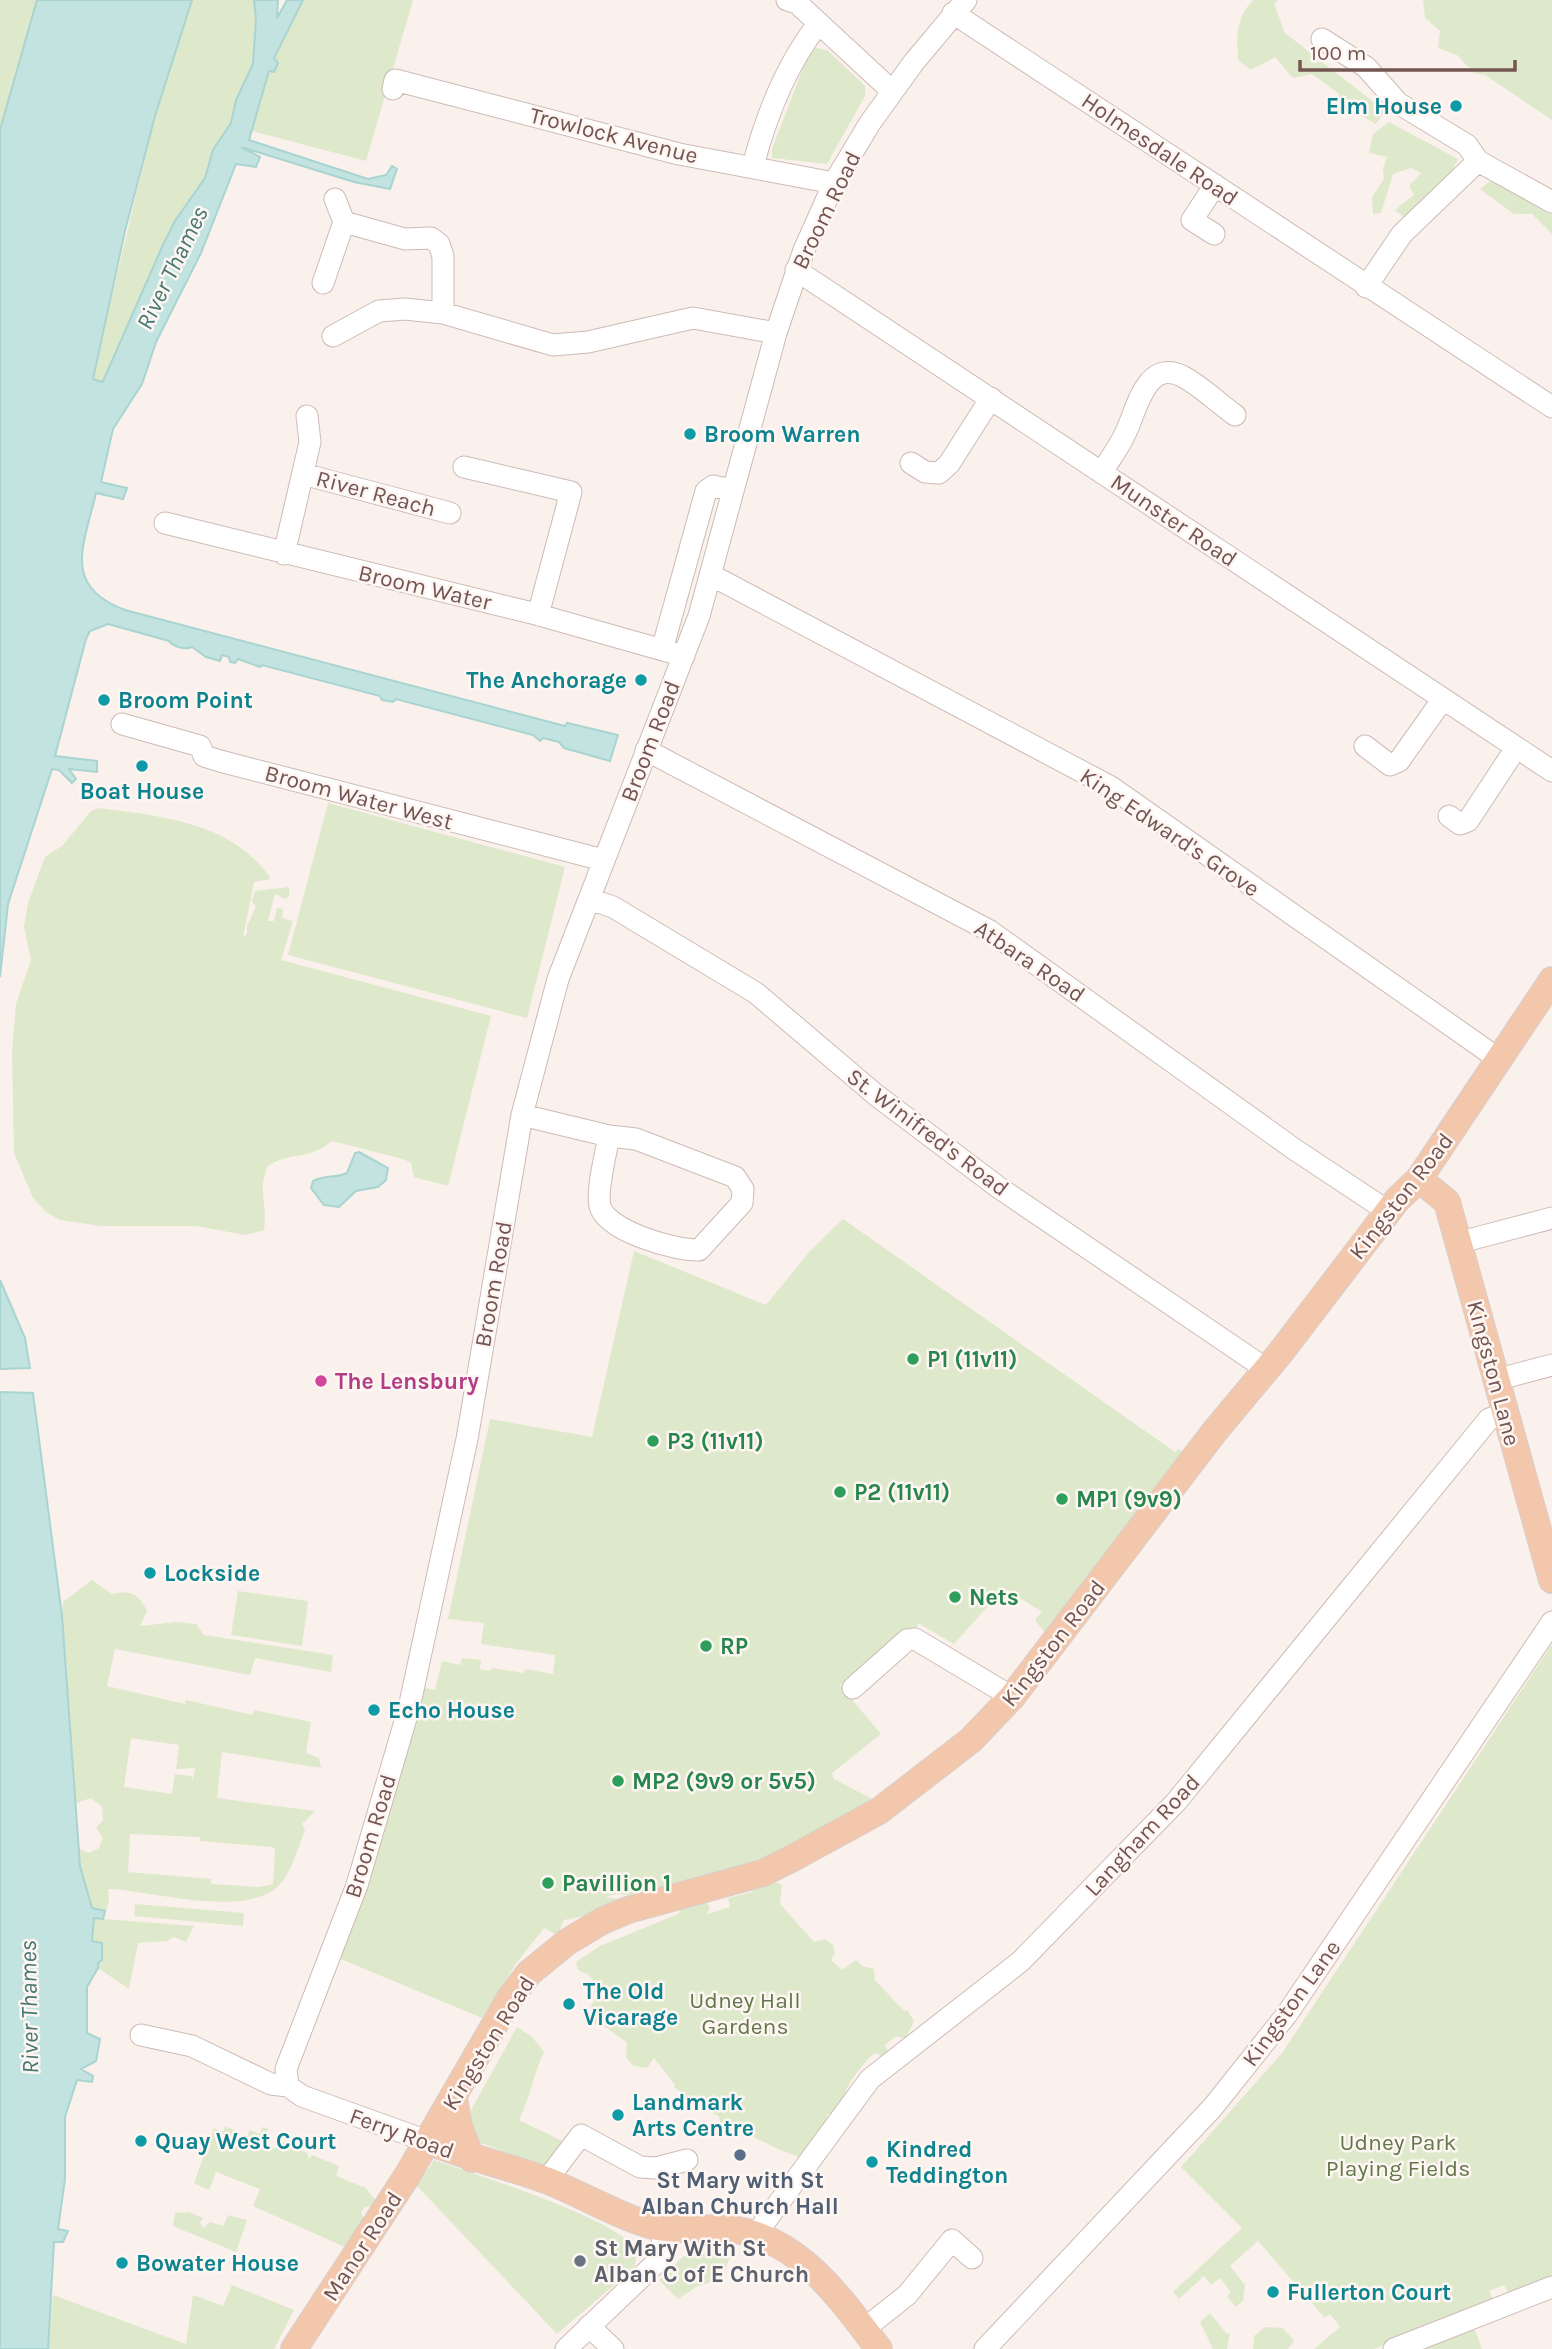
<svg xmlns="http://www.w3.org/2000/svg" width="1552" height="2349" font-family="Karla,sans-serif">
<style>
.green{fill:#dee8cb;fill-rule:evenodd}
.water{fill:#c2e3e0;stroke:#a9d4d0;stroke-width:2}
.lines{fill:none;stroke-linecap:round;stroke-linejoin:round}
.minor-casing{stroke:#cebab5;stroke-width:23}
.major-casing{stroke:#d8cfce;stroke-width:28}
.minor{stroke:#fff;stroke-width:21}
.major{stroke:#f2c7ac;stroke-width:26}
.culture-dot{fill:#0f9aa8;stroke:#fef6f2;stroke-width:2.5}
.leisure-dot{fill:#2e9e5b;stroke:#fef6f2;stroke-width:2.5}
.hotel-dot{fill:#d1479c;stroke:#fef6f2;stroke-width:2.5}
.service-dot{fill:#5c6f8a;stroke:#fef6f2;stroke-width:2.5}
.worship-dot{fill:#6b7280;stroke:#fef6f2;stroke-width:2.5}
.labels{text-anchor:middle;stroke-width:5;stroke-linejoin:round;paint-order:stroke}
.culture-label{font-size:23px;font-weight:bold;fill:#0d838f;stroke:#fef6f2;text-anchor:start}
.street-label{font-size:23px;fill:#745551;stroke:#fef6f2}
.leisure-label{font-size:23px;font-weight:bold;fill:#27864d;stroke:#fef6f2;text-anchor:start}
.hotel-label{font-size:23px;font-weight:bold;fill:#b23c85;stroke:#fef6f2;text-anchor:start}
.park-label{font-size:23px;fill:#63784a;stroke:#fef6f2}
.service-label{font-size:23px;font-weight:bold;fill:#4e5e75;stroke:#fef6f2}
.worship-label{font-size:23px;font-weight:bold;fill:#5b616d;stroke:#fef6f2;text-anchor:start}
.water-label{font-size:24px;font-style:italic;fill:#467773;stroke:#fef6f2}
</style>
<rect width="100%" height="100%" fill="#fbf1ec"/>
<path class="green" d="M0,0H37L0,130Z
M192,0H254L256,19L253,64L236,100L231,123L213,150L205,178L175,221L102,382L93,379V375L155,116Z
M303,0H413L366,161L252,131L274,58Z
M1253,0H1278L1274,4L1285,33L1385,111L1376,124L1342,105L1338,93L1312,74L1293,78L1275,57L1251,70L1238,60C1237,36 1235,19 1253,0Z
M1423,0H1552V120L1485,75L1474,73L1457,55L1438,48L1440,31L1425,18Z
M816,48L827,50L865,86V96L827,164L772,158V149L808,55Z
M1389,122L1458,159L1445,183L1405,218L1395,210L1414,195L1409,186L1421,173L1411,168L1393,174L1381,213L1373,214L1372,197L1384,179L1383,168L1387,157L1369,153L1373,134Z
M1490,181L1552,211V234L1532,214H1514L1480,189Z
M328,803L565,867L527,1018L288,955Z
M98,808C161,816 233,822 271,879L254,882L243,937L247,934V926L256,907L252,901L255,891L289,887V896L285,899L275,894L268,921H274L277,908L283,909L282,918L293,921L281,960L491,1016L448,1186L414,1177L411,1163L403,1159L332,1141C308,1161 291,1151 268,1166C257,1188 268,1207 264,1230L245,1235L196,1226H101L60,1220L46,1212L33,1198L14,1153L12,1053L16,1004L31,960L24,927L28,903L45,857L63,845L91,811Z
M843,1219L1175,1452L1179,1449L1188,1454L1086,1592L1076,1590L1046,1634L1035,1620L1042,1612L1004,1588L954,1644L918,1623L916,1635L870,1658L866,1661L867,1667L847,1684H839L881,1734L832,1773L834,1779L876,1801L783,1855L631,1896C622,1894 614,1893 606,1897L619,1899L620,1909L564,1920L557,1935L544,1928L515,1965L482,2018L336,1957L388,1819L424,1688L435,1690L442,1661L460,1665L462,1658L481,1660L480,1669L490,1671L492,1668L524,1673L525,1669L553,1674L555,1655L481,1644L484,1623L448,1619L490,1419L592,1437L634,1251L766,1305L810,1251Z
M92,1580L112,1594C131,1590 139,1594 147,1611L140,1626L176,1622L196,1624L204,1635L333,1655L331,1672L255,1658L250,1675L115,1649L107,1686L185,1704L186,1700L253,1715L254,1710L311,1722L306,1753L319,1758L321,1768L222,1752L217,1798L315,1811L302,1824L305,1830C298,1847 291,1876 276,1888C241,1918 149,1890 108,1889L109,1900L104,1919L194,1926L186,1942L174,1937L167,1941L138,1943L129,1989L98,1968L92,1941L94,1918L84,1886L79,1849L89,1853L99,1848L103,1838L96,1828L103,1820L102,1807L91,1798L76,1803L62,1616L63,1602ZM131,1738L179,1745L176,1769L195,1768L193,1780L191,1776L175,1774L172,1794L124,1787ZM130,1834L200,1837V1841L272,1847L275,1850L273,1884L259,1887L211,1884V1879L128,1872Z
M238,1591L308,1601L302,1646L231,1635Z
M1552,1644V2278L1508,2294L1505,2285L1489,2291L1493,2299L1374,2349H1314L1340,2327L1330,2314L1325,2318L1258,2241L1230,2266L1245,2285L1243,2301L1236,2307L1227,2296L1231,2292L1220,2278L1211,2285L1204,2276L1179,2299L1173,2292L1242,2228L1181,2167L1282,2053Z
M772,1881L782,1885L780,1904L814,1942L825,1939L833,1945L835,1953L831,1960L842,1970L856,1960L862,1966L874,1969L875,1980L904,2011L907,2010L914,2021L905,2039L896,2036L885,2045L889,2053L883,2057L875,2053C864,2062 841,2089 844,2105L839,2111L827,2115L828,2124L801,2157C773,2150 749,2131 721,2126L719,2117L709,2110H703L674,2087L675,2085L654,2058L647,2068L634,2066L626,2058L627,2043L607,2028L592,2023L591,2005L600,1994H604L589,1975L578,1970L576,1962L600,1946L678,1914L683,1905L703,1899L710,1907L707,1914L730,1907L728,1898L752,1892L760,1883Z
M135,1904L244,1913L243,1926L134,1916Z
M517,2027L532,2037L544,2052C533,2075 530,2098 519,2120L564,2142L548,2168L476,2141L469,2126L471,2110Z
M225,2126L239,2132L237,2138L245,2141L250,2130L260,2134L262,2127L268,2129L262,2144L274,2149L283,2142L307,2153L309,2159L312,2155L339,2166L336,2176L366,2188L376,2201L373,2206L365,2207L361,2212L364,2220L345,2247L253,2206L260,2189L216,2172L209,2190L194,2183L214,2128L223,2132Z
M434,2160C479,2176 611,2216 638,2250L634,2268L557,2334L417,2186Z
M189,2212L203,2218L200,2223L203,2228L210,2222L223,2226L228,2215L247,2220L236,2252L173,2226L175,2213Z
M732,2252L721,2279L696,2287L678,2299L659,2280L684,2256Z
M232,2285L294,2310L274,2349H48L53,2295L186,2344L193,2295L223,2306Z
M1210,2313L1227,2334L1230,2332L1227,2349H1213L1200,2322Z
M1265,2327L1283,2328L1294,2341L1288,2349H1253L1254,2336Z
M1474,2328L1482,2349H1418Z"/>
<path class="water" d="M37,0H192L155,116L125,231L93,379L102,382L104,379L162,247L175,221L205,178L213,150L231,123L236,100L253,64L256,19L254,0H278L277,18L287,0H303L274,58L278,63L274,72L269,71L249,140L368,179L386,175L392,166L397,169L390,189L354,182L241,147L260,157L256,167L236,164L201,253L156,342L142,384L113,429L101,482L127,488L123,499L96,493C84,545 61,586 125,610L565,726L567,723L618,735L610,761L564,748L559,742L543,738L540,741L533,735L396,699L393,702L382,700L380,696L262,665L260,667L238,659L235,663L230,662L229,657L222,655L220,661L206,657L192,647C184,650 174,647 169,641L108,624L90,631L86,639L55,756L97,761V772L69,769L76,779L72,783L59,770L52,769L8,904L0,977V130Z
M359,1152L388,1168L386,1180L378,1187L356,1191L339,1207L324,1205L311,1188L313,1181C328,1174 334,1179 347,1173L355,1153Z
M0,1280L25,1338L30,1368L0,1369Z
M0,1392L33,1393L62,1616L80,1866L92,1908L105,1911L103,1919L94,1918L92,1941L102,1943V1960L98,1963V1968L87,1987V2033L100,2039L96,2061L81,2069L93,2076L92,2082L77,2080L65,2117V2179L58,2229L68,2231L63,2242H54L48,2349H0Z"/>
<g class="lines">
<defs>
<path id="minor" d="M787,0L797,3L892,91
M953,13L1552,407
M1322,39L1366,67L1398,103L1467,145L1478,161L1552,202
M393,89L395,80L679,154L834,183
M753,166C766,116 787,64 818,24
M344,222L405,239L431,238L439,244L443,256V313
M1214,234L1192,220L1215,185
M796,270L1552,771
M323,283L344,222L335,199
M1366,287L1402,234L1478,161
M333,336L379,311L405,309L443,313L553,345L588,342L693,318L776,333
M911,463L925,472L939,473L949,464L991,398
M464,467L571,492L538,615
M1102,472C1110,459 1119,447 1125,434C1136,413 1145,358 1182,376C1201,386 1218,403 1235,415
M303,474L450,513
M165,523L532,613L684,656
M284,554L310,442L307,416
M711,575L1111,787L1500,1060
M662,650L706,491L713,486L733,490
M122,724L200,746L204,756L220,761L603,860
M1365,746L1390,765L1399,761L1443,699
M646,750L990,931L1294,1149L1389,1212
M1449,816L1460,824L1468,821L1516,748
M590,899L613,907L756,993L876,1095L998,1187L1266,1369
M522,1115L609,1136L636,1139L735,1177L743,1189L742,1203L699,1250C676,1251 606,1231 600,1206C596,1191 606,1153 609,1136
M1457,1243L1552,1218
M1495,1380L1552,1365
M853,1688L907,1640L915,1639L1012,1697
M141,2035L192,2046L271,2084L288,2086L302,2096L427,2141
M288,2086L286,2069L357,1885L409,1708L467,1439L522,1115L558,979L699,616L776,333L804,250L834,183L870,123L914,62L966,0
M546,2181L581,2135L640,2167L656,2168L687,2160
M756,2234L870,2079L1021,1961L1176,1802L1489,1419L1505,1413
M589,2326L613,2349
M864,2329L907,2295L952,2240L972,2258
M566,2349L657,2262L666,2229
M985,2349L1213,2107L1287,2014L1552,1622
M1394,2349L1552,2287"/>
<path id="major" d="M1419,1179L1447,1202L1552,1580
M454,2098L459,2127L472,2159
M427,2141C466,2157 508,2166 548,2181C581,2194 612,2213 646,2224C673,2233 702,2226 730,2229C799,2237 840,2298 879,2349
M294,2349L407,2176L510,1998L529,1973L567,1942L602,1921L628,1910L763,1873L791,1859L879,1811L971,1740L1012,1697L1215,1431L1281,1352L1397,1200L1419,1179L1552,980"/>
</defs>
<use href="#minor" class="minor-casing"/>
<use href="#major" class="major-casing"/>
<use href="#minor" class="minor"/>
<use href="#major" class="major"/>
</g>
<g class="culture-dot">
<circle cx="1456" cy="106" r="7"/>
<circle cx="690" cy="434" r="7"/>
<circle cx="641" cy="680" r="7"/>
<circle cx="104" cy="700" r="7"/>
<circle cx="142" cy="766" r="7"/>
<circle cx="150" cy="1573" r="7"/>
<circle cx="374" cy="1710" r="7"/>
<circle cx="569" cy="2004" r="7"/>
<circle cx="618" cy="2115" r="7"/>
<circle cx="141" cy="2141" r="7"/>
<circle cx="872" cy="2162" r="7"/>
<circle cx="122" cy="2263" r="7"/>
<circle cx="1273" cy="2292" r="7"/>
</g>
<g class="leisure-dot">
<circle cx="913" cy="1359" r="7"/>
<circle cx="653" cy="1441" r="7"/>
<circle cx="840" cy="1492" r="7"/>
<circle cx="1062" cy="1499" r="7"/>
<circle cx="955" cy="1597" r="7"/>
<circle cx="706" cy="1646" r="7"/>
<circle cx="618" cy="1781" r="7"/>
<circle cx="548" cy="1883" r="7"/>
</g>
<circle class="hotel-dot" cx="321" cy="1381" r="7"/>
<circle class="service-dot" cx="740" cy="2155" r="7"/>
<circle class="worship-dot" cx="580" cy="2261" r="7"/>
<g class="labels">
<g class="culture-label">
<text x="1442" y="114" text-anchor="end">Elm House</text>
<text x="704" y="442">Broom Warren</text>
<text x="627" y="688" text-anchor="end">The Anchorage</text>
<text x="118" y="708">Broom Point</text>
<text x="142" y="799" text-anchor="middle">Boat House</text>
<text x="164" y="1581">Lockside</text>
<text x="388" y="1718">Echo House</text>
<text x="583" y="1999">The Old<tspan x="583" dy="26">Vicarage</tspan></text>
<text x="632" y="2110">Landmark<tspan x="632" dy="26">Arts Centre</tspan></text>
<text x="155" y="2149">Quay West Court</text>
<text x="886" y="2157">Kindred<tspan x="886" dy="26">Teddington</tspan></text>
<text x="136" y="2271">Bowater House</text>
<text x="1287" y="2300">Fullerton Court</text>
</g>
<g class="street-label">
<text transform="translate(614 135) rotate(14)" y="8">Trowlock Avenue</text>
<text transform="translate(1160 149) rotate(34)" y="8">Holmesdale Road</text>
<text transform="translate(826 210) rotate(-64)" y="8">Broom Road</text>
<text transform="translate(376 493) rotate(15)" y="8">River Reach</text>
<text transform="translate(1174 520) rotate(34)" y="8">Munster Road</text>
<text transform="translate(425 587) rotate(13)" y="8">Broom Water</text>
<text transform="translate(650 741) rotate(-69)" y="8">Broom Road</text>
<text transform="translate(359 797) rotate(15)" y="8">Broom Water West</text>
<text transform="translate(1170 832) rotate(34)" y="8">King Edward's Grove</text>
<text transform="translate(1030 961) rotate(34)" y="8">Atbara Road</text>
<text transform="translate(928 1132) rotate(37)" y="8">St. Winifred's Road</text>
<text transform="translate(1401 1196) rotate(-52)" y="8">Kingston Road</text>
<text transform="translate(493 1284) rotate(-80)" y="8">Broom Road</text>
<text transform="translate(1494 1373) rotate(75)" y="8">Kingston Lane</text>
<text transform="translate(1053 1643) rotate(-52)" y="8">Kingston Road</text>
<text transform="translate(1142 1835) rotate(-47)" y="8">Langham Road</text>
<text transform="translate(370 1836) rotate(-73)" y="8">Broom Road</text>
<text transform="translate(1291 2003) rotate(-54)" y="8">Kingston Lane</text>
<text transform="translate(488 2043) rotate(-58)" y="8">Kingston Road</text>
<text transform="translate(402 2133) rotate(20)" y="8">Ferry Road</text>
<text transform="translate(362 2246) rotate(-57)" y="8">Manor Road</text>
</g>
<g class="leisure-label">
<text x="927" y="1367">P1 (11v11)</text>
<text x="667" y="1449">P3 (11v11)</text>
<text x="854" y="1500">P2 (11v11)</text>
<text x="1076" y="1507">MP1 (9v9)</text>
<text x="969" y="1605">Nets</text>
<text x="720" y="1654">RP</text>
<text x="632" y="1789">MP2 (9v9 or 5v5)</text>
<text x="562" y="1891">Pavillion 1</text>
</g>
<g class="hotel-label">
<text x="335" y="1389">The Lensbury</text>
</g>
<g class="park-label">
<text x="745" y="2008">Udney Hall<tspan x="745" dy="26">Gardens</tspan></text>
<text x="1398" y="2150">Udney Park<tspan x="1398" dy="26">Playing Fields</tspan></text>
</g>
<g class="service-label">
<text x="740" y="2188">St Mary with St<tspan x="740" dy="26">Alban Church Hall</tspan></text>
</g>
<g class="worship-label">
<text x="594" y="2256">St Mary With St<tspan x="594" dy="26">Alban C of E Church</tspan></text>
</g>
<g class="water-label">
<text transform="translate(172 268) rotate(-64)" y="8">River Thames</text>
<text transform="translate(29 2007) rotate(-91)" y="8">River Thames</text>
</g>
</g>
<path d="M1300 60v10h215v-10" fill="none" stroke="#745551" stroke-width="3.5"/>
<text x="1310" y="60" font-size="21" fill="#745551" stroke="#fef6f2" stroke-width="5" paint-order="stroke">100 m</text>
</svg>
